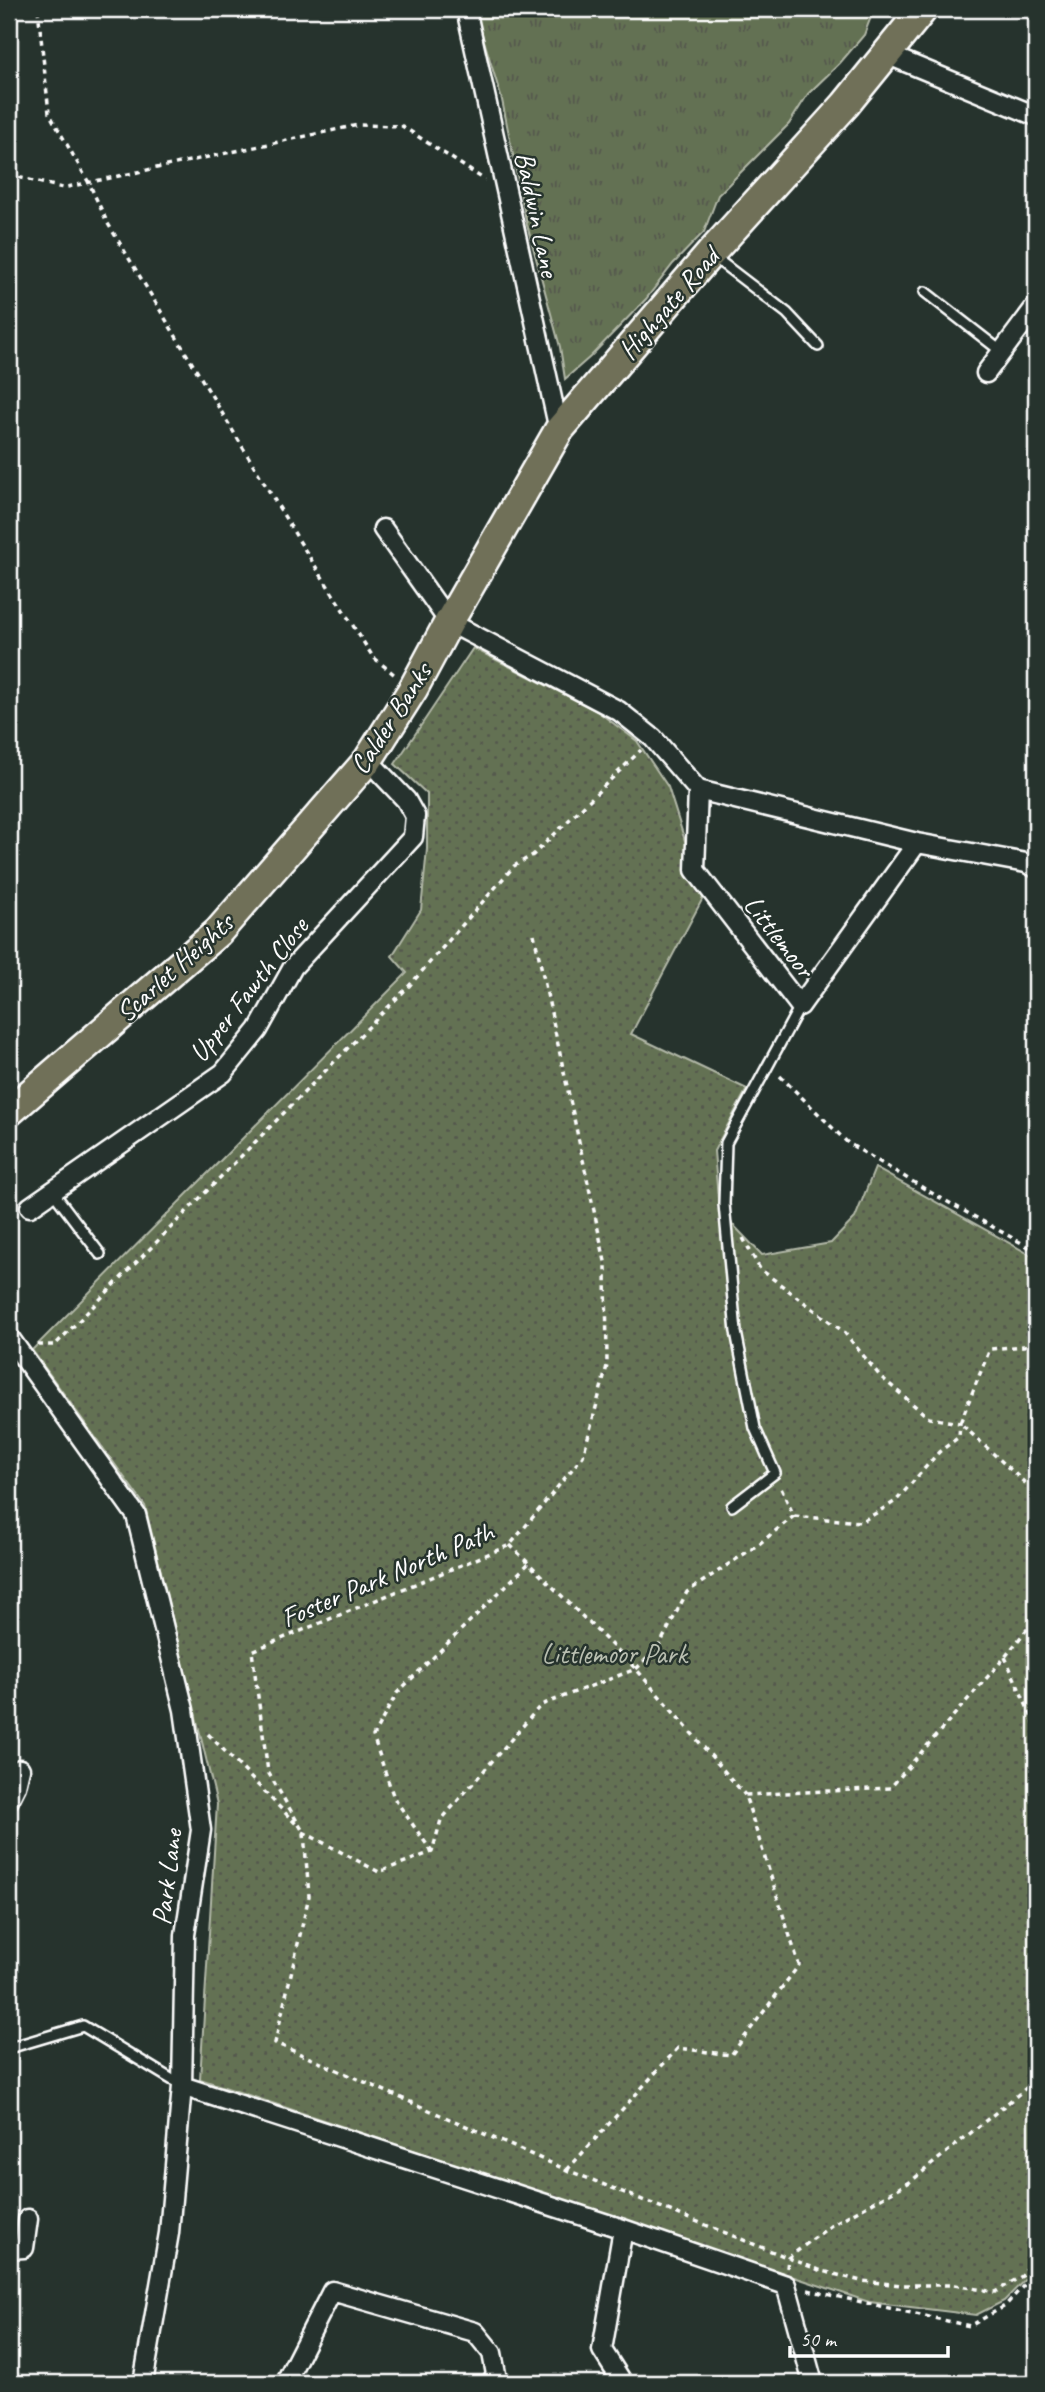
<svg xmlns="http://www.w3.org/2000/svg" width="1045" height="2392" font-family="Caveat,sans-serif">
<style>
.grass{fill:url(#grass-tufts);stroke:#b2b8a8;stroke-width:2}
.park{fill:url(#park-dots);stroke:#b2b8a8;stroke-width:2}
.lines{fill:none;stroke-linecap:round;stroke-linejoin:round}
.service-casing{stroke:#fff;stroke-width:14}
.minor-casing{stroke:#fff;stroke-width:23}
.primary-casing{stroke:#fff;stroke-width:33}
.path{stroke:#fff;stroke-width:3.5;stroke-dasharray:5 5;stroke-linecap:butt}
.service{stroke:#26332d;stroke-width:9}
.minor{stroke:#26332d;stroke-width:18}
.primary{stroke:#706f59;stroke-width:28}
.labels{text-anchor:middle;stroke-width:5;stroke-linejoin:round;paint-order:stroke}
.street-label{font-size:28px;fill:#fff;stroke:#26332d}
.park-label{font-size:28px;fill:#b9bfb1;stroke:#26332d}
</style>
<defs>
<pattern id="grass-tufts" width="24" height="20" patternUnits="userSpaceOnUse" patternTransform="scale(1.75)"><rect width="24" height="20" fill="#647152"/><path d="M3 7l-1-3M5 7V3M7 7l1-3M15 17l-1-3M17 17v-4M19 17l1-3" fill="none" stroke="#54594e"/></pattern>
<pattern id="park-dots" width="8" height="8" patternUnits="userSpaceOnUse" patternTransform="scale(1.75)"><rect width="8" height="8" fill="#647152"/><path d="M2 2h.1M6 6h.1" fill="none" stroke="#54594e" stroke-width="1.8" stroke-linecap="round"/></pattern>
</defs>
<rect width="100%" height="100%" fill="#26332d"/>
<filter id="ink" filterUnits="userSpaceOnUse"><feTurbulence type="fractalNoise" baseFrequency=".0143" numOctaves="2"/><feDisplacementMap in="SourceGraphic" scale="14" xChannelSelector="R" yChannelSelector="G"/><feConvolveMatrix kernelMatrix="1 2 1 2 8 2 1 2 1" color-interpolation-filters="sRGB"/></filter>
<g filter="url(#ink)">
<path class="grass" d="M480,9H874L864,35L840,63L808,94L789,124L718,195L704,232L673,264L646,299L590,357L565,379L560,347L527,225L502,100L478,21Z"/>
<path class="park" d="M473,648L597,711L637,741L668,787L703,898L631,1034L747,1089L714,1151L719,1210L762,1255L831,1243L855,1218L875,1168L1036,1258V2268L1004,2301L976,2315L869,2302L200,2079L217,1804L145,1506L32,1350L407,973L392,956L421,910L427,849V794L395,764Z"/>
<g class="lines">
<defs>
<path id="service" d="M714,257L787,313L818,346
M925,292L1002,352
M53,1192L100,1254
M732,1506L775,1473L755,1428L736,1332L724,1204L726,1143L800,1006
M9,2048L83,2026L181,2085"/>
<path id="minor" d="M468,9V18L559,430
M886,54L1036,116
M986,373L1036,306
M383,529L449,622L619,711L653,738L698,790L695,870L800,1006L917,843
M698,790L917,843L1026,863L1036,868
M30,1207L223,1073L258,1030L293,967L413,837L415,816L406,800L368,760
M9,1337L136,1515L184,1710L201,1830L185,1935L182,2086L169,2233L143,2383
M9,1800L16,1786L20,1769
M182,2086L623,2229L786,2285L813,2383
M623,2229L602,2350L623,2383
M9,2249L24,2248L28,2219
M285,2383L332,2291L475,2332L492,2353L496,2374L492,2383"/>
<path id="primary" d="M9,1112L218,932L368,760L413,689L449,622L559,430L710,254L845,105L923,9"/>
</defs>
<use href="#service" class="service-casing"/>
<use href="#minor" class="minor-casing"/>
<use href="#primary" class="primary-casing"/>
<path class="path" d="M38,9L49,113L89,183L107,222L298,539L373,657L395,675
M9,175L63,188L358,125L402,126L485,180
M534,934L606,1266L607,1366L583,1456L510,1545L252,1651L268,1772L304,1833L309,1896L275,2043L567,2170L819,2270L861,2281L902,2285H954L995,2292L1022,2276L1036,2253
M780,1076L848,1143L930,1192L1036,1251
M743,1238L760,1269L844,1332L880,1376L929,1418L960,1423L959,1437L939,1452L896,1501L861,1522L794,1516
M38,1345H55L409,986L514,866L533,855L641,750
M1036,1345L990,1349L960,1423L1036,1493
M510,1545L636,1669L745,1795
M1005,1657L1036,1727
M208,1734L298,1826
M303,1832L379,1872L432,1852L441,1820L541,1705L636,1669L658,1648L687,1592L759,1544L794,1516L780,1486
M432,1852L394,1798L373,1736L397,1693L528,1564
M567,2170L678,2048L731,2055L799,1965L745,1795L890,1788L1005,1657L1036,1618
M787,2268L788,2258L833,2224L910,2182L1036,2080
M808,2290L970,2326L1005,2306L1036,2272"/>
<use href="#service" class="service"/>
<use href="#minor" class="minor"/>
<use href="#primary" class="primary"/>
</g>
</g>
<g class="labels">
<g class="street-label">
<text transform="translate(538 214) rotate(78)" y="10">Baldwin Lane</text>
<text transform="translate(668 303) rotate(-49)" y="10">Highgate Road</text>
<text transform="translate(390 718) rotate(-57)" y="10">Calder Banks</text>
<text transform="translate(780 936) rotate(52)" y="10">Littlemoor</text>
<text transform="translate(174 967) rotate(-42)" y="10">Scarlet Heights</text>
<text transform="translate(248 989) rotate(-52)" y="10">Upper Fawth Close</text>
<text transform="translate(387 1574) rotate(-23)" y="10">Foster Park North Path</text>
<text transform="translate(166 1877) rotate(-83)" y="10">Park Lane</text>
</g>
<g class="park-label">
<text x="614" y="1663">Littlemoor Park</text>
</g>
</g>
<rect width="1045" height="2392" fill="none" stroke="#26332d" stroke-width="35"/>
<rect x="18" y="18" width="1010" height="2357" fill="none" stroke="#fff" stroke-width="2.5" filter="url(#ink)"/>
<path d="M790 2346v10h158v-10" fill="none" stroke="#ffffff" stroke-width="3.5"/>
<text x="800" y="2346" font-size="21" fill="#ffffff" stroke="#26332d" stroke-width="5" paint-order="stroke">50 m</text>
</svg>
